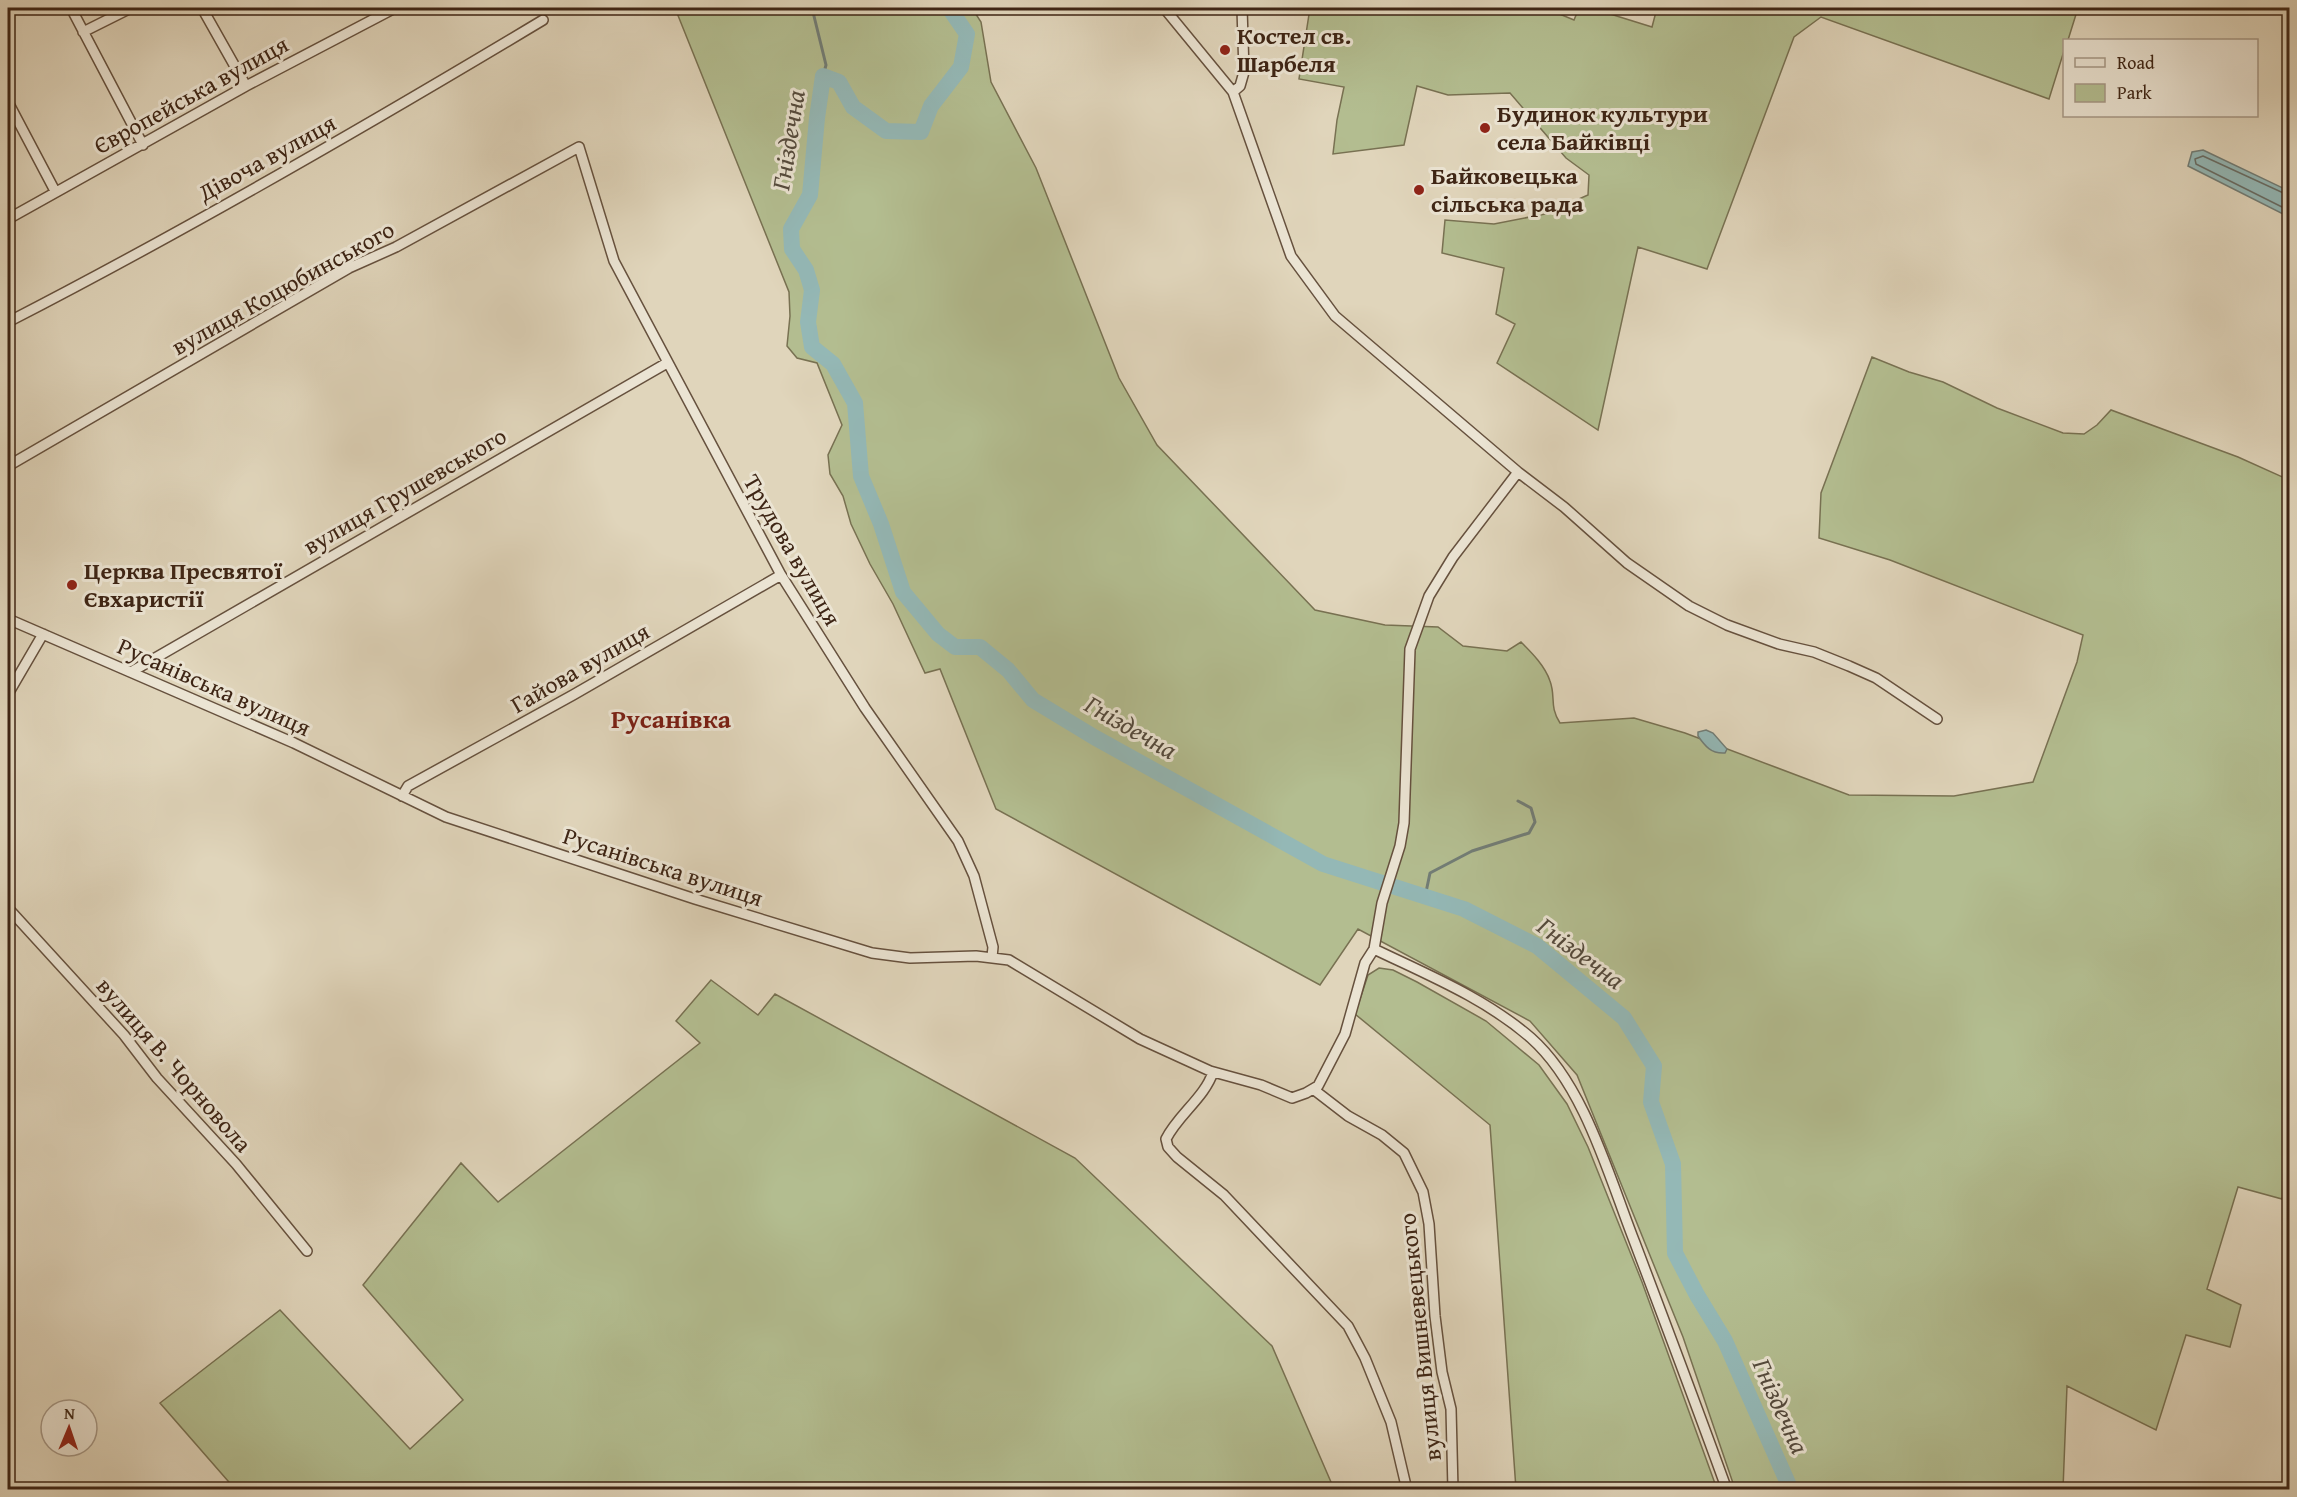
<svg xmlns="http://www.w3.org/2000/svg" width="2297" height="1497" font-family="'Gentium Book Plus',serif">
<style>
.green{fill:#b3bd90;stroke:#787152;stroke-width:1.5}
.water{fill:#94b8b6;stroke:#727d76;stroke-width:1.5}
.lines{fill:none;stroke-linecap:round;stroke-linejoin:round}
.shore{stroke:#696e66;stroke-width:1.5}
.stream{stroke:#727d76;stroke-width:3}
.river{stroke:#94b8b6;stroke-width:16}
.street-casing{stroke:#66513e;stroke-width:12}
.street{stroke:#ebe4d3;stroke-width:9}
.poi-dot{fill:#8f2418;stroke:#ebe4d3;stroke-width:2}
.labels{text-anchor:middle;stroke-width:6;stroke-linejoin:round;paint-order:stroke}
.poi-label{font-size:24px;font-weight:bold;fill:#3e2515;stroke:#ebe4d3;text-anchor:start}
.street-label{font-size:24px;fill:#3e2515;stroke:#ebe4d3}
.water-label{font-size:26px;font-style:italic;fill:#544a3d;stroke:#ebe4d3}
.neighbourhood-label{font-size:26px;font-weight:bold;fill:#7a1f14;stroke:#ebe4d3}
</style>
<rect width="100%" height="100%" fill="#e0d5bb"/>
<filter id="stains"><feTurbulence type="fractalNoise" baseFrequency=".00333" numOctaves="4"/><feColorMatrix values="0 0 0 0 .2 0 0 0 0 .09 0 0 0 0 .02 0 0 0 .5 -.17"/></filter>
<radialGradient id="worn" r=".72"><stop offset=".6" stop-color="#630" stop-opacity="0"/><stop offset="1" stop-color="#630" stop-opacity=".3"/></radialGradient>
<path class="green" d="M675,8H972L981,22L991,82L1036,168L1119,378L1157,445L1315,610L1385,625L1438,627L1463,646L1507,651L1521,642C1532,653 1545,666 1550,681C1556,697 1549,706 1560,723L1634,718L1685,733L1849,795L1954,796L2033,782L2077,662L2083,635L1890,560L1819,538L1821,493L1872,357L1909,372L1943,382L1997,408L2063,433L2084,434L2097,425L2111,410L2238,457L2289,480V1174L2282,1199L2238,1187L2207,1289L2241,1305L2230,1347L2186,1335L2156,1430L2067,1386L2063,1489H1735L1683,1337L1577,1075L1530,1021L1358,929L1320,985L996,809L940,669L925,673L893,604L870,564L851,524L843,496L830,474L828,455L842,425L817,363L797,358L787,346L790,316L789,292Z
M1310,8H1558L1557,13L1574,20L1579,8H1591L1652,27L1657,8H2078L2068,40H2064V51L2049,99L1821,17L1794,37L1707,269L1638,247L1598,430L1497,363L1515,324L1496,314L1504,268L1442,253L1445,220L1494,224L1545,214L1588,195L1589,175L1566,158L1510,93L1448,95L1417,86L1404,145L1333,154L1337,120L1344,87L1299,79Z
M1379,968L1393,970L1417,982L1486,1021L1539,1065L1567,1104L1588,1147L1642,1282L1717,1489H1516L1490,1125L1355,1014L1368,975Z
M711,980L758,1015L775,994L1075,1158L1272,1346L1334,1489H235L160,1403L280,1310L410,1449L463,1400L363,1285L461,1163L498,1202L700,1043L676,1021Z"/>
<path class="water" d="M2203,150L2289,191V212L2283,214L2188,166L2192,152Z
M1706,730L1713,733L1727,749L1725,753C1711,754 1705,746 1698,736V732Z"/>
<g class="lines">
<path class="shore" d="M2290,196L2203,156L2195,159L2196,164L2282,207H2290"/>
<path class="stream" d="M812,8L826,65L823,76
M1425,897L1430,873L1472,851L1529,833L1535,822L1531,808L1518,801"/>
<path class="river" d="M949,8L967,34L961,67L931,106L921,132L886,131L853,107L839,82L823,76L817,118L810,195L791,229L792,249L806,270L812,290L808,322L812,347L833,364L855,403L861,476L881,524L903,592L938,634L955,647H980L1008,670L1033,700L1094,737L1323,864L1464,909L1537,946L1624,1018L1654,1066L1651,1102L1673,1164L1675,1253L1697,1295L1725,1341L1791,1490"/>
<defs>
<path id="street" d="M71,8L143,145
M202,8L246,86
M1164,8L1233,92L1291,256L1335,316L1518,472L1564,507L1627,563L1689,606L1727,625L1779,644L1814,652L1849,666L1876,678L1937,719
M83,32L131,8
M1233,92L1240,86L1244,72L1242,8
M8,102L55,191
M8,219L246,86L395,8
M8,322C189,229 368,125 543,20
M8,466L349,268L396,247L579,147L614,261L781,575L865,708L958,841L974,876L993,947L992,957
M8,619L294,743L446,817L695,899L872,953L910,958L976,956L1009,960L1140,1039L1210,1071L1261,1085L1292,1098L1306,1093L1318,1086L1345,1034L1365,963L1374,949L1382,903L1400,846L1404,823L1410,649L1429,596L1453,557L1518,472
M131,672L667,363
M8,694L43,634
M402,796L408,786L573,695L781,575
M8,908L124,1035L157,1078L236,1164L307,1251
M1374,949C1428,975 1485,998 1531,1038C1585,1086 1609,1177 1635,1243C1666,1325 1697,1407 1727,1490
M1213,1072C1205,1097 1178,1115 1166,1139L1168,1147L1177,1157L1224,1195L1348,1326L1365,1358L1391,1422L1407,1490
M1313,1089L1348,1116L1382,1135L1404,1153L1423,1192L1429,1224L1435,1316L1442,1372L1451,1409L1453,1490"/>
</defs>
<use href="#street" class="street-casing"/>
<use href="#street" class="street"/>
</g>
<g class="poi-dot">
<circle cx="1225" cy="50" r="6"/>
<circle cx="1485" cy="128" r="6"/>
<circle cx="1419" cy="190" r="6"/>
<circle cx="72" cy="585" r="6"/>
</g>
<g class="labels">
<g class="poi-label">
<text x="1237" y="44">Костел св.<tspan x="1237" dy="28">Шарбеля</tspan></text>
<text x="1497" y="122">Будинок культури<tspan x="1497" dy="28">села Байківці</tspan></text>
<text x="1431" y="184">Байковецька<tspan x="1431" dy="28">сільська рада</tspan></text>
<text x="84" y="579">Церква Пресвятої<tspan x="84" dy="28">Євхаристії</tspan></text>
</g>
<g class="street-label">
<text transform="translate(191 95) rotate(-29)" y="8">Європейська вулиця</text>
<text transform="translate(267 158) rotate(-29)" y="8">Дівоча вулиця</text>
<text transform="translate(283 288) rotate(-29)" y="8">вулиця Коцюбинського</text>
<text transform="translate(405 491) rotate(-30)" y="8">вулиця Грушевського</text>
<text transform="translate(792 550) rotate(60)" y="8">Трудова вулиця</text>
<text transform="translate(580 668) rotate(-30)" y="8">Гайова вулиця</text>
<text transform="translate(214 687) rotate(24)" y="8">Русанівська вулиця</text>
<text transform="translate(663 867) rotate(18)" y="8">Русанівська вулиця</text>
<text transform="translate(174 1065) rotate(49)" y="8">вулиця В. Чорновола</text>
<text transform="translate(1420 1337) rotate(-96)" y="8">вулиця Вишневецького</text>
</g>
<g class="water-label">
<text transform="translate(788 140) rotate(-81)" y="9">Гніздечна</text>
<text transform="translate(1131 727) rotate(30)" y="9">Гніздечна</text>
<text transform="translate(1581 953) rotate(37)" y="9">Гніздечна</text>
<text transform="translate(1781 1406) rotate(66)" y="9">Гніздечна</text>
</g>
<g class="neighbourhood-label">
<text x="671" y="728">Русанівка</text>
</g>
</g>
<rect width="2297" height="1497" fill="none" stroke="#e0d5bb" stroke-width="30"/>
<rect x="9" y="9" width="2279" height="1479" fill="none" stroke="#3e2515" stroke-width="3"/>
<rect x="15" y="15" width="2267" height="1467" fill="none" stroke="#3e2515" stroke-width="1.5"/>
<rect x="2063" y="39" width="195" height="78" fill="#ebe4d3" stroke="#a69887" stroke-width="1.5"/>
<rect x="2075" y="58" width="30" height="9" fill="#ebe4d3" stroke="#a69887" stroke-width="1.5"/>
<text x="2117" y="69" font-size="18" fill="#3e2515">Road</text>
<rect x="2075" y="84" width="30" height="18" fill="#b3bd90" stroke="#a69887" stroke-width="1.5"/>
<text x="2117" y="99" font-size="18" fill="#3e2515">Park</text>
<g transform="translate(69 1428) rotate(2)"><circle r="28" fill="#ebe4d3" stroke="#a69887" stroke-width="1.5"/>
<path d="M0-4.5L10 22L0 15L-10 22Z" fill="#8f2418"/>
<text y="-9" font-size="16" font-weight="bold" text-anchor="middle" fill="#3e2515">N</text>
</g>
<rect width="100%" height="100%" filter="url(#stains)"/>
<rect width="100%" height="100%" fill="url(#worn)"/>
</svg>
